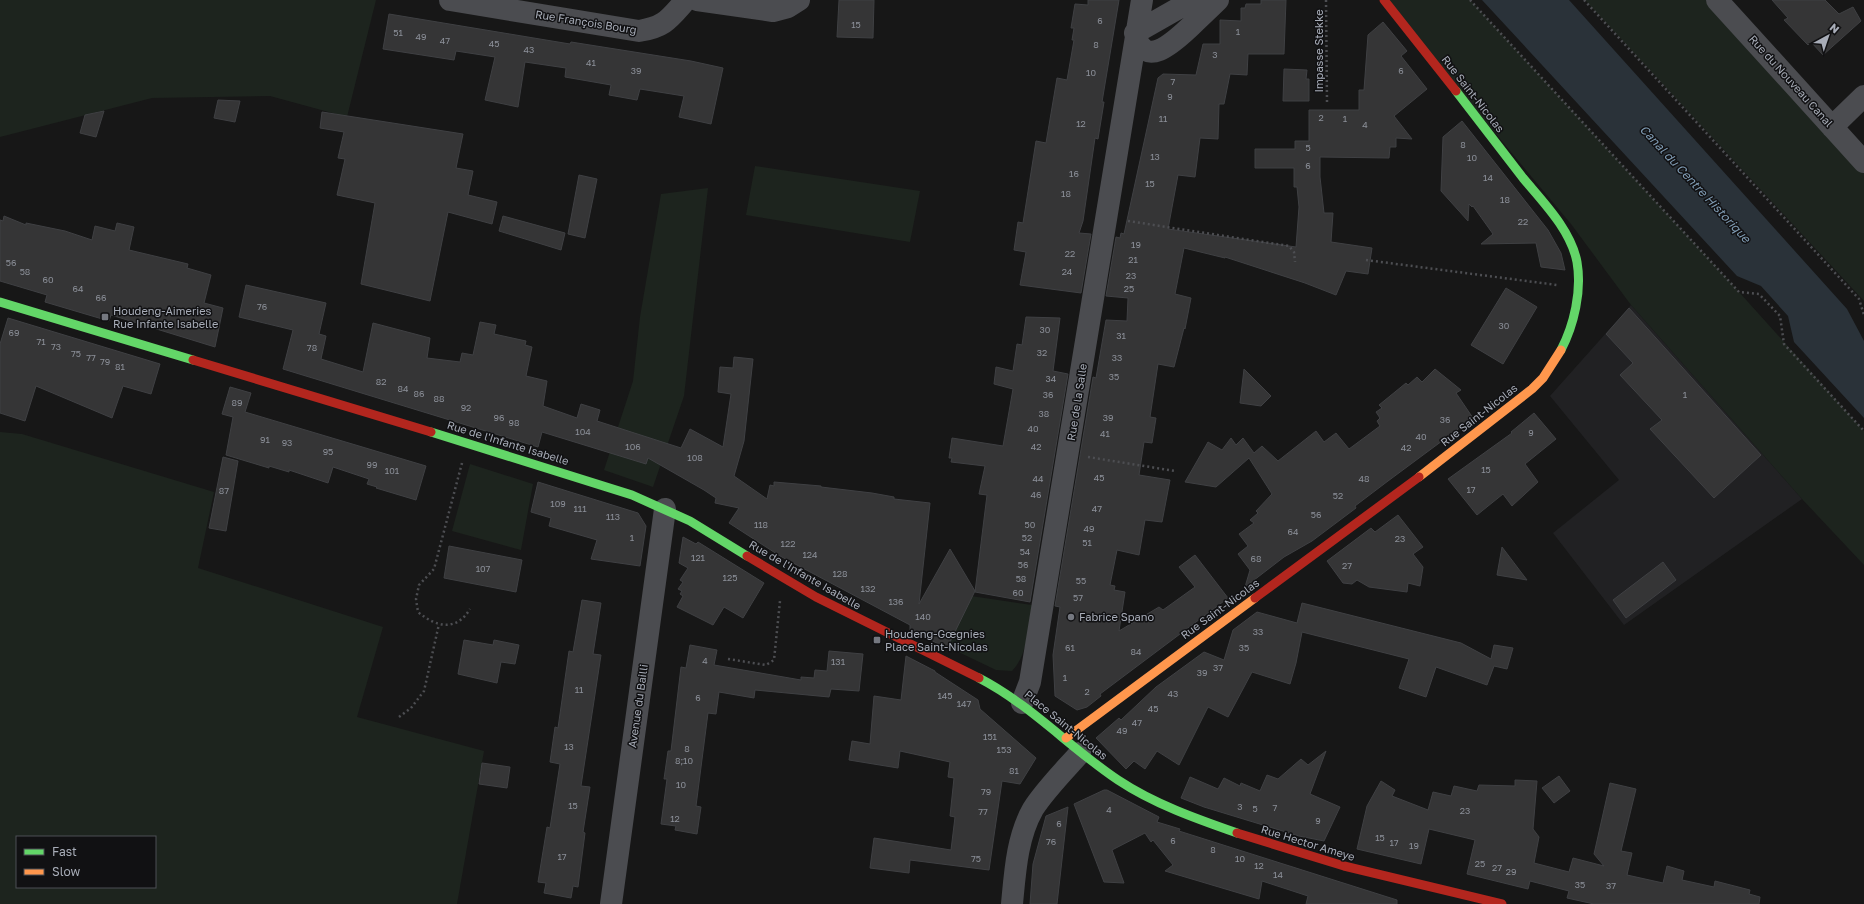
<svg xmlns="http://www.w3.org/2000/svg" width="1864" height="904" font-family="'Golos Text',sans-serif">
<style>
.built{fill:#212123}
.green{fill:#1d241e;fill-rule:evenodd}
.water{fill:#2a3239}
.building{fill:#353536;stroke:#3f4043}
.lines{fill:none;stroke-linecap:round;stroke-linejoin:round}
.path{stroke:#4d4e52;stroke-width:2.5;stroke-dasharray:2 3;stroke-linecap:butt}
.street{stroke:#4b4c50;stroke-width:22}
.fast{stroke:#63d668;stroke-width:9}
.slow{stroke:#ff974d;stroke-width:9}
.jam{stroke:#b3261e;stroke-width:9}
.poi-dot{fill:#757880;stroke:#111113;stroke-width:1.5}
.labels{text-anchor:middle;stroke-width:3;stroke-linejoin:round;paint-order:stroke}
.number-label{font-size:9px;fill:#8b8f98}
.street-label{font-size:11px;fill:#a8adb8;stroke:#111113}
.poi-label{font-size:11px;fill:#a8adb8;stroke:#111113;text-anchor:start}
.water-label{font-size:12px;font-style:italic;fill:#7f9bb3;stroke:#111113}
</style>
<rect width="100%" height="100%" fill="#171717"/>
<path class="built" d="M1631,305L1802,499L1624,625L1553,533L1619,480L1550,396Z"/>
<path class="green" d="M0,0H376L347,117L270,96L152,98L0,137Z
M1384,0H1470L1739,292L1864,431V565L1802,499L1631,305L1571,224Z
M1585,0H1717L1864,161V301Z
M755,166L920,191L910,242L746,215Z
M708,188L684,396L653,487L604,470L633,381L640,317L661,194Z
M0,432L22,434L214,492L198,568L383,627L357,717L484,751L457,904H0ZM17,837H155V887H17Z
M470,464L533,484L521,550L452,531Z
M971,596L1032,605C1028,626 1028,655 1012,671L996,670L946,646Z"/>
<path class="water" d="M1482,0H1569L1847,309L1864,341V418L1794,342L1788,316L1761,286L1737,276Z"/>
<path class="building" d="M839,0H874L873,38L837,37Z
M1088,0H1119L1102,102H1104L1098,139L1095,138L1083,221L1079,233L1091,234L1081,293L1020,285L1026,252L1014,250L1018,222L1023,223L1036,141L1046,143L1057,78L1067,80L1074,40H1072L1074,28H1071L1075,4L1088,5Z
M1261,0H1286L1284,54H1248L1247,75L1230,74L1224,104H1219L1218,139L1200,138L1195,177L1178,175L1168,229L1296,247L1299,207L1297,187H1294V168H1255V149H1295V141H1309V110H1359V90H1364L1368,35L1383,22L1407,51L1401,56L1427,89L1394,116L1412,139L1396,138V147H1390L1389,158L1320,157V177L1324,213H1333L1331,242L1372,248L1368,274L1346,271L1336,295L1305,283L1225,257V258L1184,248L1175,294L1191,298L1185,329L1184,328L1174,367L1158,364L1150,417L1156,418L1152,443L1144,442L1139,475L1170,480L1162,522L1145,520L1139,555L1117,550L1110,585L1115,586L1114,590L1125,592L1119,631L1159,607L1163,610L1195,587L1179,567L1195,555L1228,598L1100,694L1101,696L1087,707L1077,710L1055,696L1053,655L1060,607L1055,606L1093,377L1096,378L1106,320L1127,321L1128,298L1106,296L1116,237L1120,238L1121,233L1124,234L1158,78L1163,74L1196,75L1203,44H1220V20L1241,21V8H1245L1246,4H1261Z
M1772,0H1825L1839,14L1853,7L1861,21L1823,55L1811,42L1808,45L1784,20L1788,18Z
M389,14L570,44L571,42L691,61L723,68L711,124L679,117L684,96L640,89L637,100L609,95L611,85L565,77L566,68L525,62L518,107L485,100L495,57L456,51L454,60L383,49Z
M1284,69L1307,70L1306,79H1309V101H1283Z
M218,100L240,101L235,122L214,118Z
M104,111L96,137L80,133L85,115Z
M322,112L463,134L456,168L473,171L468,195L497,202L492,224L448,212L430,301L361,284L375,203L337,195L345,159L338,158L344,132L320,128Z
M1462,121L1548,230L1561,253L1565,270L1541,267L1536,243L1481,244L1493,234L1473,206L1472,207L1469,204L1468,221L1441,191L1443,137Z
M579,175L597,179L585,238L568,234Z
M4,216L26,225V223L65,231L92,240L95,226L115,231L117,223L134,227L129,250L188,264L187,268L211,275L204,303L223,308L215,347L111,315L109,321L45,302L47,295L0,281V220L3,221Z
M503,216L565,233L561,250L499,231Z
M246,285L326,303L319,334L326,336L321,359L363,372L373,323L430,338L427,358L460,362L462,353L473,355L480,322L496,325L494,334L526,341L525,345L532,347L526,376L547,381L543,406L577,418L581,404L600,410L597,421L681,448L690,429L723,447L731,394L718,392L720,367L733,368L734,357L753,359L744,441L734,476L767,499L770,485L774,486V482L821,486V487L872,493L894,497V499L930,503L919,604L950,549L975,591L947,648L910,630V625L780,556L729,523L739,508L715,503L716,498L704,490L648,458L646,464L542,432L538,447L283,369L293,330L239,317Z
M1506,288L1537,307L1503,364L1471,345Z
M1629,308L1761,455L1714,498L1650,429L1662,420L1620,375L1633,363L1606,334Z
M1026,317L1060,318L1053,371L1068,374L1030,602L975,592L987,495L979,494L985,466L951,462L952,458H949L952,438L1003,446L1013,389L994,384L996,367L1013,371L1017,344L1022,345Z
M8,318L160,364L151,394L123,386L112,418L36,386L25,421L0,413V344Z
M1244,369L1271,396L1261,406L1240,403Z
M1435,369L1461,390L1456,393L1473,418L1388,481L1355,506L1356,508L1312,541L1284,557L1245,587L1250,570L1238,554L1248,546L1239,534L1254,523L1250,520L1258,513L1256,511L1272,494L1249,458L1216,487L1185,482L1208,442L1222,450L1231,438L1236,445L1243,438L1254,453L1262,446L1278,461L1316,431L1324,442L1336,433L1349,449L1380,426L1377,421L1380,418L1376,412L1382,408L1379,405L1406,383L1408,385L1417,377L1422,382Z
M230,387L251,393L245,412L426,466L416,500L376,488L377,487L367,484L369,479L333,467L328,483L289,470V472L269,466V468L226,455L233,417L222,414Z
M1534,413L1556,439L1525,464L1538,482L1512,506L1503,494L1477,515L1448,479L1512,433L1511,432Z
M223,457L238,461L226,531L209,528Z
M538,482L638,513L646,526L640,566L591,559L597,540L549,526L551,518L531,512Z
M1398,515L1423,547L1413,554L1423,567L1420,586L1408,583L1407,592L1369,587L1357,580L1352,584L1343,583L1327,561L1371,528L1375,532Z
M683,537L696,544L698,542L764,583L743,618L724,607L713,625L677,607L683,596L680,594L682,591L678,589L683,582L680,580L688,568L679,563Z
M449,546L522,560L516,592L444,578Z
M1502,547L1527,580L1497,575Z
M1663,562L1676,580L1626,618L1613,600Z
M582,600L601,603L593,654L601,655L581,786L590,787L583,832L585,833L578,887L573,886L571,898L544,893L546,883L538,882L547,827L550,828L560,764L550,762L555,727L558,728L569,651L573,652Z
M1302,603L1461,643L1491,659L1494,645L1513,648L1507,669L1494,666L1487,685L1436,667L1426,697L1399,688L1409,659L1302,632L1296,663L1290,684L1252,672L1228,717L1208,707L1179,765L1157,751L1145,769L1134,761L1126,769L1096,738L1119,718L1121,720L1156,687L1204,652L1224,660L1233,630L1257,612L1297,623Z
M464,640L493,645L494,640L519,645L515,664L501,662L497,683L458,674Z
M690,645L717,650L714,665L801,680V677L814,678L815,670L827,671L829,651L863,654L859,691L831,689L829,697L755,690L754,698L719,692L716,714L708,713L696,806L701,807L697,834L675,830L676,826L661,824L667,779H664L668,751H671L681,667L686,668Z
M906,656L935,671V672L978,700L980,709L1036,758L1020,784L1002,781L989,870L910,860L909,873L870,868L874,838L951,850L955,817L950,816L954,778L948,777L950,762L900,751L898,768L849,760L852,741L870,744L874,696L901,700Z
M1326,751L1310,794L1340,807L1324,841L1299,836L1204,807L1181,798L1190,777L1218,789L1224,778L1240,786L1241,783L1260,791L1267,775L1278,779L1301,759L1308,765Z
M482,763L510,767L507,788L479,784Z
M1559,776L1570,791L1554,803L1542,788Z
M1515,780L1537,781L1533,829L1539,837L1534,863L1569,872L1573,858L1604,866L1594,854L1610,783L1636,789L1621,851L1632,853L1627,875L1663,883L1667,866L1684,871L1682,880L1714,887L1715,881L1750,890L1749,894L1760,897L1759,904H1594L1567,898L1569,891L1530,881L1528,889L1467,874L1475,840L1429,829L1421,864L1357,849L1367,806L1381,781L1395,790L1392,796L1428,810L1433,792L1451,796L1454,786L1477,791L1479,785L1515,786Z
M1104,790H1107L1159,817L1157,822L1180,829L1179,831L1397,900V904H1306L1308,896L1262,881L1259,899L1165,871L1173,865L1153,840L1151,842L1145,833L1112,850L1124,883L1104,882L1074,804Z
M1068,807L1057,904H1030L1033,864L1046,816Z"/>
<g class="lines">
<path class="path" d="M1326,0L1327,102
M1470,0L1739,292L1759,294L1780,316L1784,344L1864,431
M1584,0L1859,299L1864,315
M1128,221L1289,246L1294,252L1295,262
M1366,260L1557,285
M1088,457L1175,471
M462,463L434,569L419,585L416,599L418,612C436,627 456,632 470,609
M728,659L766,665L774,660L780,601
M399,717L411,708L424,691L439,624"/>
<path class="street" d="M450,0L639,31C665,27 669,19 686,0
M697,0L773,11L788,7L799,0
M1717,0L1864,162
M1135,33C1144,72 1176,40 1191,26C1200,17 1209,9 1218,0
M1135,33L1193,0
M1832,127L1864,96
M1022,703L1030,682L1142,0
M611,904L665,509
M1012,904C1015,872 1017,837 1033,809C1045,790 1065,770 1080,753"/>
<path class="fast" d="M1456,91C1478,120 1501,149 1523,178C1543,202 1571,230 1577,262C1582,291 1574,325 1561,350
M0,302L193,360
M431,432L632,495L690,521L747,556
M979,678C1031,705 1070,748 1118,780C1154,804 1197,819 1237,833"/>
<path class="slow" d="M1419,477L1532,389L1543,378L1561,350
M1066,738L1255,598"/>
<path class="jam" d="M1384,0L1456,91
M193,360L431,432
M747,556L816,597L979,678
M1255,598L1419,477
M1237,833L1344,866L1502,904"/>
</g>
<g class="poi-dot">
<rect x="101" y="313" width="8" height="8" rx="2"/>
<circle cx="1071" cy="617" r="4"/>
<rect x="873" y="636" width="8" height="8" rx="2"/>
</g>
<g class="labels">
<g class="number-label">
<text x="1100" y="24">6</text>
<text x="856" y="28">15</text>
<text x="1238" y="35">1</text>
<text x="398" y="36">51</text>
<text x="421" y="40">49</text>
<text x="445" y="44">47</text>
<text x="494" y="47">45</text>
<text x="1096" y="48">8</text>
<text x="529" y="53">43</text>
<text x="1215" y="58">3</text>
<text x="591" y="66">41</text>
<text x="636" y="74">39</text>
<text x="1401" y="74">6</text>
<text x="1091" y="76">10</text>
<text x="1173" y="85">7</text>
<text x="1170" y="100">9</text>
<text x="1321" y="121">2</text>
<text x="1163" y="122">11</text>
<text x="1345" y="122">1</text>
<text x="1081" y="127">12</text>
<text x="1365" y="128">4</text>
<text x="1463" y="148">8</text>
<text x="1308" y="151">5</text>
<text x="1155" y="160">13</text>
<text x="1472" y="161">10</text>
<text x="1308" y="169">6</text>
<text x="1074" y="177">16</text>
<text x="1488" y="181">14</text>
<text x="1150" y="187">15</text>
<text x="1066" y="197">18</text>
<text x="1505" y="203">18</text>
<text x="1523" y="225">22</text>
<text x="1136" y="248">19</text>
<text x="1070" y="257">22</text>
<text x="1133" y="263">21</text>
<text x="11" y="266">56</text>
<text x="25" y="275">58</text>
<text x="1067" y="275">24</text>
<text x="1131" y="279">23</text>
<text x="48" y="283">60</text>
<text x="78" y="292">64</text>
<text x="1129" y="292">25</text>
<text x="101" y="301">66</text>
<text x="262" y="310">76</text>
<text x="1504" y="329">30</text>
<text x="1045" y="333">30</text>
<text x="14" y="336">69</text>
<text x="1121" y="339">31</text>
<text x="41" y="345">71</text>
<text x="56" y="350">73</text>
<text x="312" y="351">78</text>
<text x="1042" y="356">32</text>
<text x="76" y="357">75</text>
<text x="91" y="361">77</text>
<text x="1117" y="361">33</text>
<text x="105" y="365">79</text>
<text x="120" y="370">81</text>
<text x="1114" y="380">35</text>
<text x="1051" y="382">34</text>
<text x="381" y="385">82</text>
<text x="403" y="392">84</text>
<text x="419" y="397">86</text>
<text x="1048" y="398">36</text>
<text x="1685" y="398">1</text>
<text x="439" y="402">88</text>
<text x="237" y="406">89</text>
<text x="466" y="411">92</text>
<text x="1044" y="417">38</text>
<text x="499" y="421">96</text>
<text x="1108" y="421">39</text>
<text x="1445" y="423">36</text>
<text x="514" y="426">98</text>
<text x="1033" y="432">40</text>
<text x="583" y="435">104</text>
<text x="1531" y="436">9</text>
<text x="1105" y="437">41</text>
<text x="1421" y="440">40</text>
<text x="265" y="443">91</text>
<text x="287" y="446">93</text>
<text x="633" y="450">106</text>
<text x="1036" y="450">42</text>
<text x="1406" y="451">42</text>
<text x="328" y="455">95</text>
<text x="695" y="461">108</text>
<text x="372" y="468">99</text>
<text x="1486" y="473">15</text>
<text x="392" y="474">101</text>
<text x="1099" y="481">45</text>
<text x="1038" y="482">44</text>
<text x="1364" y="482">48</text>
<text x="1471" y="493">17</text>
<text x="224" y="494">87</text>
<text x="1036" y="498">46</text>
<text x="1338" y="499">52</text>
<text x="558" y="507">109</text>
<text x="580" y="512">111</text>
<text x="1097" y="512">47</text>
<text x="1316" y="518">56</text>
<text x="613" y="520">113</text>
<text x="761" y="528">118</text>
<text x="1030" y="528">50</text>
<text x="1089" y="532">49</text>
<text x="1293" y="535">64</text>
<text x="632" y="541">1</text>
<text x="1027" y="541">52</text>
<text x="1400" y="542">23</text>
<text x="1087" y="546">51</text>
<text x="788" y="547">122</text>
<text x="1025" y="555">54</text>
<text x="810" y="558">124</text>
<text x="698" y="561">121</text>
<text x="1256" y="562">68</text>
<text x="1023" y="568">56</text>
<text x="1347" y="569">27</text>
<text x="483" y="572">107</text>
<text x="840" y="577">128</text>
<text x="730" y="581">125</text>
<text x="1021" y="582">58</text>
<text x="1081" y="584">55</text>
<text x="868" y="592">132</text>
<text x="1018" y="596">60</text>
<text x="1078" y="601">57</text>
<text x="896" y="605">136</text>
<text x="923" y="620">140</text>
<text x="1258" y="635">33</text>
<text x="1070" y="651">61</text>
<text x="1244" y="651">35</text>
<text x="1136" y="655">84</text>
<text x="705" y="664">4</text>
<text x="838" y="665">131</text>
<text x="1218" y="671">37</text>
<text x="1202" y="676">39</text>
<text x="1065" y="681">1</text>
<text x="579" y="693">11</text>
<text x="1087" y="695">2</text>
<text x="1173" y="697">43</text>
<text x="945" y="699">145</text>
<text x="698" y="701">6</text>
<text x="964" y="707">147</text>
<text x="1153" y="712">45</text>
<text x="1137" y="726">47</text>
<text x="1122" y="734">49</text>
<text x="990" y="740">151</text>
<text x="569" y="750">13</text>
<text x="687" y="752">8</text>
<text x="1004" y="753">153</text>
<text x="684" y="764">8;10</text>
<text x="1014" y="774">81</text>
<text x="681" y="788">10</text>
<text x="986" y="795">79</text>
<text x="573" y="809">15</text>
<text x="1240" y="810">3</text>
<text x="1275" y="811">7</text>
<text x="1255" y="812">5</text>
<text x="1109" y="813">4</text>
<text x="1465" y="814">23</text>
<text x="983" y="815">77</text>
<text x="675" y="822">12</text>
<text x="1318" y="824">9</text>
<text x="1059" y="827">6</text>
<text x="1380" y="841">15</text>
<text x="1173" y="844">6</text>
<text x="1051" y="845">76</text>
<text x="1394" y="846">17</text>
<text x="1414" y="849">19</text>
<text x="1213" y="853">8</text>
<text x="562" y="860">17</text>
<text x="976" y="862">75</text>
<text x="1240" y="862">10</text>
<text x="1480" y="867">25</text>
<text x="1259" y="869">12</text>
<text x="1497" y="871">27</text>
<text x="1511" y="875">29</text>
<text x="1278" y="878">14</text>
<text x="1580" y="888">35</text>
<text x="1611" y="889">37</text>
</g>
<g class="street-label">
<text transform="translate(586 22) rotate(9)" y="4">Rue François Bourg</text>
<text transform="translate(1319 51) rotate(-90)" y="4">Impasse Stekke</text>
<text transform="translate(1791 81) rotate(48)" y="4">Rue du Nouveau Canal</text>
<text transform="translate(1473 94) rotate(52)" y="4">Rue Saint-Nicolas</text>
<text transform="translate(1077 402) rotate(-81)" y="4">Rue de la Salle</text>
<text transform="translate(1479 415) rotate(-38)" y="4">Rue Saint-Nicolas</text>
<text transform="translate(508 443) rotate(17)" y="4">Rue de l'Infante Isabelle</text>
<text transform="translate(805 575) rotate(30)" y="4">Rue de l'Infante Isabelle</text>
<text transform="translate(1220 609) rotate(-36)" y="4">Rue Saint-Nicolas</text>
<text transform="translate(638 706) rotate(-82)" y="4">Avenue du Bailli</text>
<text transform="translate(1066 725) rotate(39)" y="4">Place Saint-Nicolas</text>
<text transform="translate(1308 843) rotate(17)" y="4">Rue Hector Ameye</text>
</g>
<g class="poi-label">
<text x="113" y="315">Houdeng-Aimeries<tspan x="113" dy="13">Rue Infante Isabelle</tspan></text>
<text x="1079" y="621">Fabrice Spano</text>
<text x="885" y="638">Houdeng-Gœgnies<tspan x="885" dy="13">Place Saint-Nicolas</tspan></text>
</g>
<g class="water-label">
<text transform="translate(1695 184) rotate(47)" y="4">Canal du Centre Historique</text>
</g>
</g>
<rect x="16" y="836" width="140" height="52" fill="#111113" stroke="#4d4f55"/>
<rect x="24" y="849" width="20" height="6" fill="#63d668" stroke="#4d4f55"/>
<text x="52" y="856" font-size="12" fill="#a8adb8">Fast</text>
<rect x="24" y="869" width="20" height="6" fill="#ff974d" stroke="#4d4f55"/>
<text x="52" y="876" font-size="12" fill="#a8adb8">Slow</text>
<g transform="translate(1828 36) rotate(40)" stroke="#111113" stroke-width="3" paint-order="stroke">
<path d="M0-3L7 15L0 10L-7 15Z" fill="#a8adb8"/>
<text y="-6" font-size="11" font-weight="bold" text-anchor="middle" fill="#a8adb8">N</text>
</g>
</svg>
